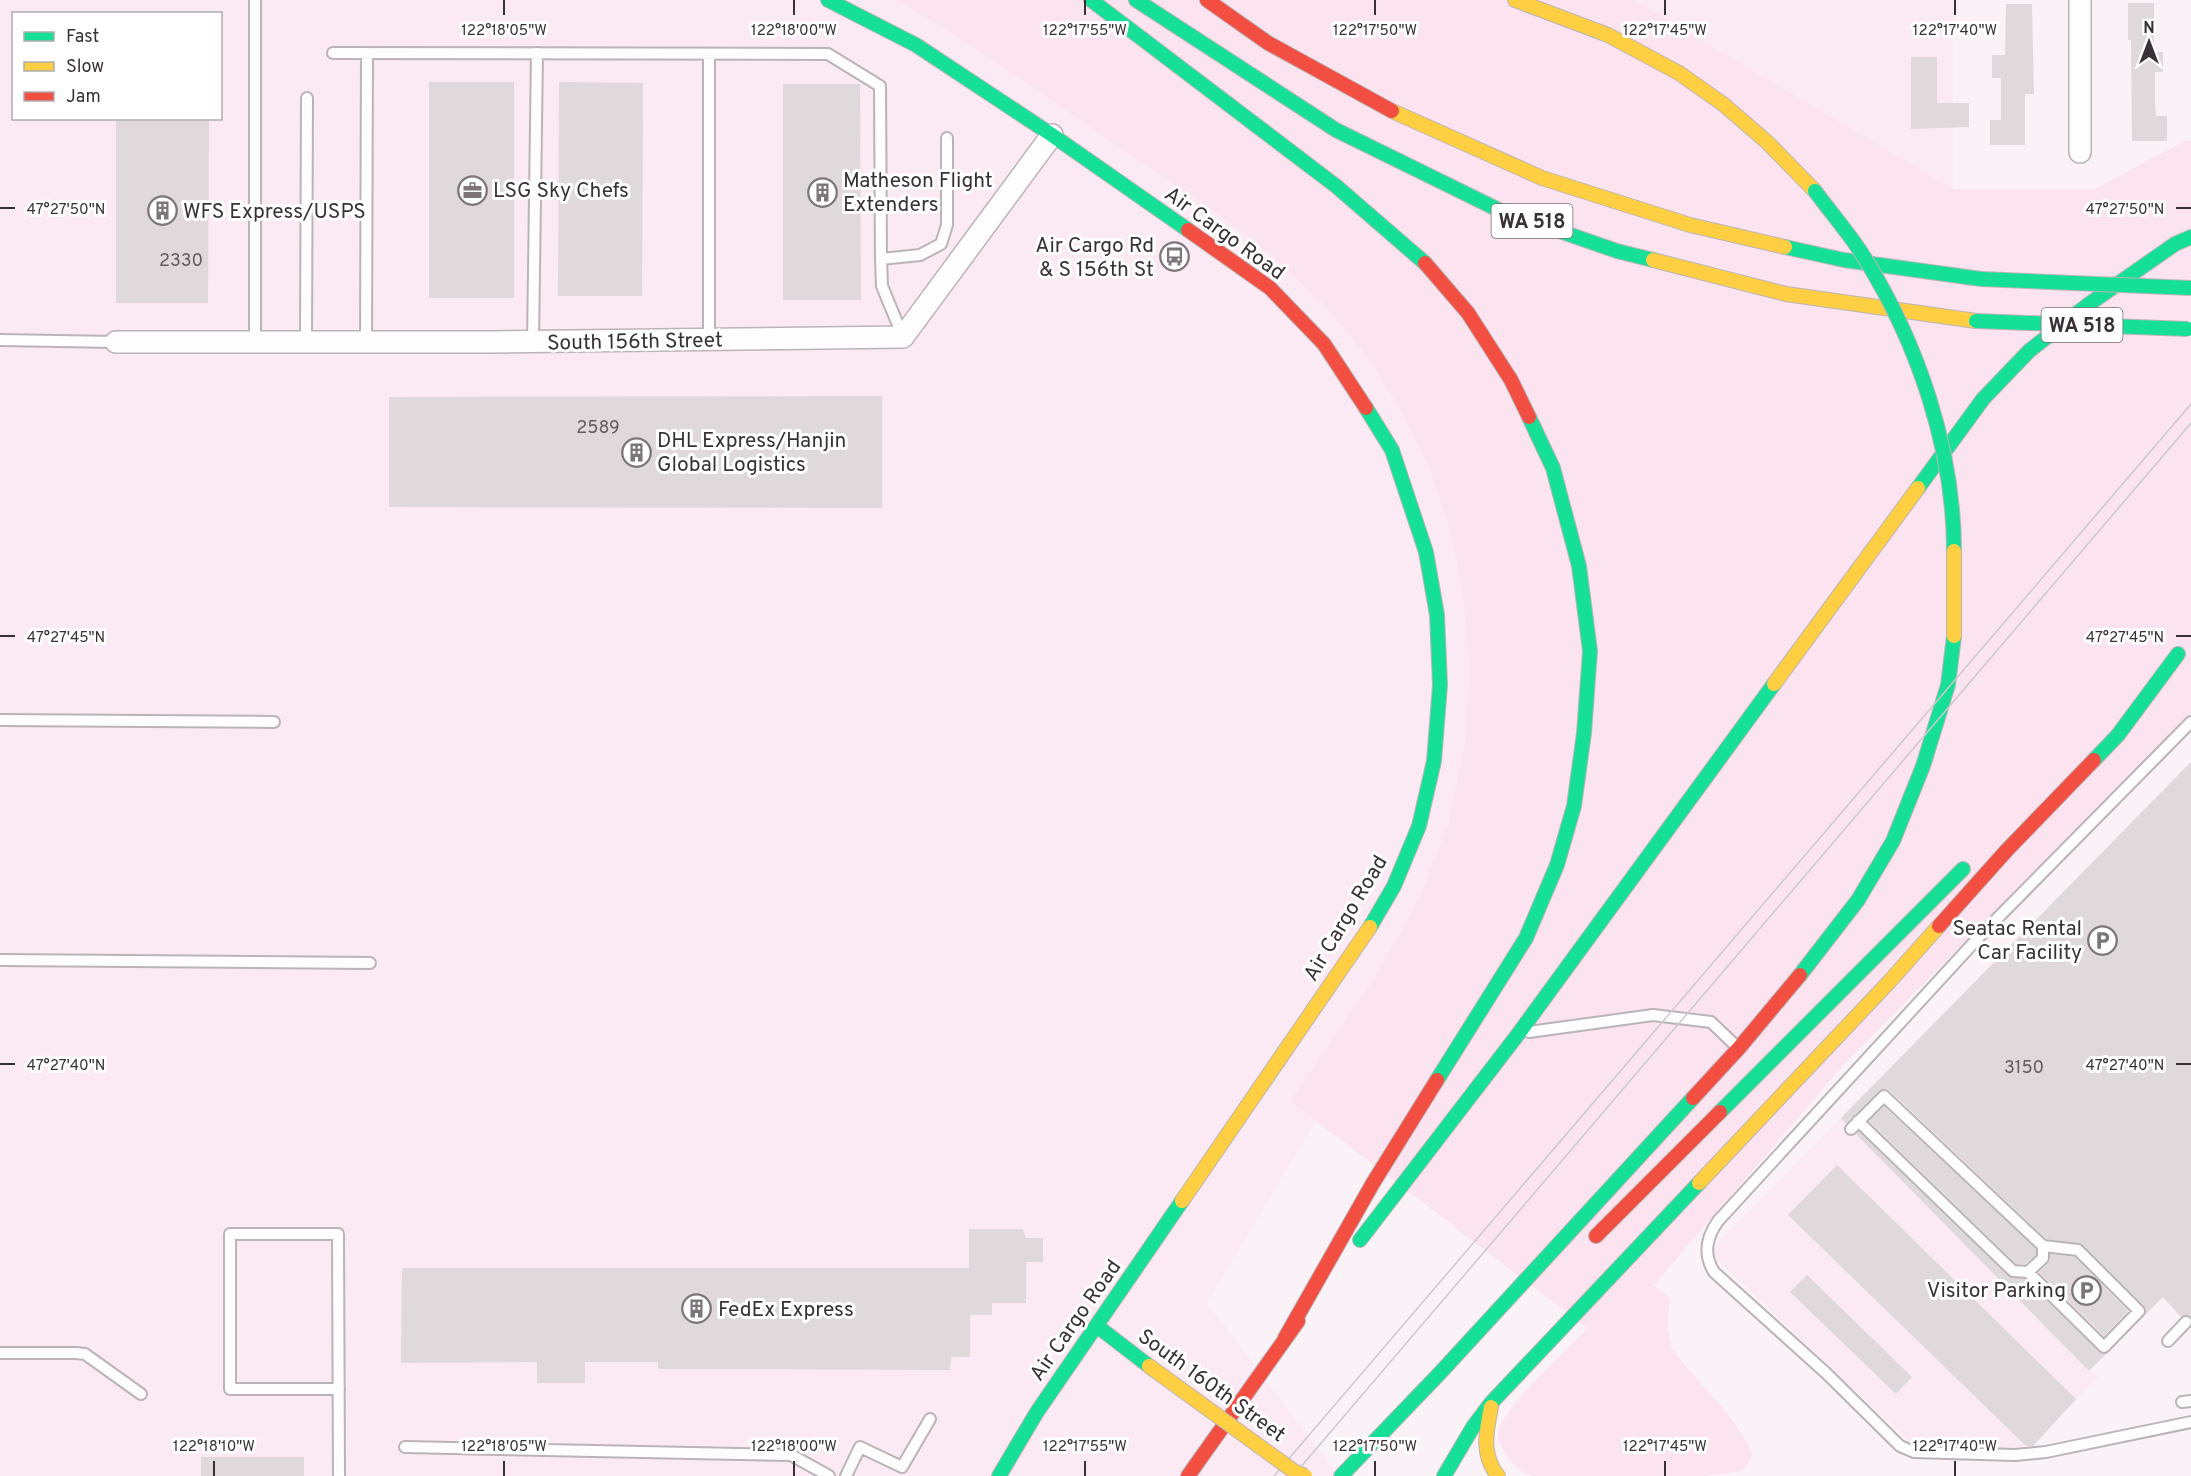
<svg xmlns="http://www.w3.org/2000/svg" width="2191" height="1476" font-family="Overpass,sans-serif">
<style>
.built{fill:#fbe9f3;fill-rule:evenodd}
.green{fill:#fbe3f0}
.building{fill:#dfd9dc}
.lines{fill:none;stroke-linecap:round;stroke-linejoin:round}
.lane-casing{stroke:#bbb4b7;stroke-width:14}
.street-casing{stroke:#bbb4b7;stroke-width:24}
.fast-casing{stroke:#bbb4b7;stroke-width:16}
.slow-casing{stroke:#bbb4b7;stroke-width:16}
.jam-casing{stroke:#bbb4b7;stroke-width:16}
.lane{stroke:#fefdfe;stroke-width:10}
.street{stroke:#fefdfe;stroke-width:21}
.fast{stroke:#16e098;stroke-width:14}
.slow{stroke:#ffcf43;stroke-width:14}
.jam{stroke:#f24e42;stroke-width:14}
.tram{stroke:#ccc9cb;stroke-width:1.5}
.fast-bridge-casing{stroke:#bbb4b7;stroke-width:16;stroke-linecap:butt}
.slow-bridge-casing{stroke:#bbb4b7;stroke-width:16;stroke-linecap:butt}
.fast-bridge{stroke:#16e098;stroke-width:14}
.slow-bridge{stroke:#ffcf43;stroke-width:14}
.ticks{fill:none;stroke:#383135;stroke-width:2}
.labels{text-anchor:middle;stroke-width:6;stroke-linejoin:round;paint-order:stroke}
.number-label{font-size:18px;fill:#625b5f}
.shield{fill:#fff;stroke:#746f72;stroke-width:1.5}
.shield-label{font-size:20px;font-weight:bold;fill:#383135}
.poi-label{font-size:21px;fill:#383135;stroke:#fff;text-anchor:start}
.street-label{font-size:21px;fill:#383135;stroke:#fff}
.ticks-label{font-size:15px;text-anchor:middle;fill:#383135;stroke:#fff;stroke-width:6;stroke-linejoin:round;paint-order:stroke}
</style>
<rect width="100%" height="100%" fill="#faf2f6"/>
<path class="built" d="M0,0H930L1352,291L1456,460L1503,643L1471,862L1207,1303L1339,1476H0ZM14,14H220V118H14Z
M1634,0H1953V189Z
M2191,762V1327L2162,1298L2089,1370L2098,1377L2029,1450L1912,1444L1709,1252Z"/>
<path class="green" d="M896,0H1634L1953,189H2094L2185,141L2191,140V713L1846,1062L1654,1285L1670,1299C1667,1317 1666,1333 1673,1350C1693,1377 1744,1426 1752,1455L1749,1463L1743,1470L1737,1472L1703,1476H1533C1520,1472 1516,1468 1508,1457C1504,1451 1497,1441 1498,1433C1503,1406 1567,1352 1587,1328L1290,1101L1377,975L1420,897L1448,825L1465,744L1470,670L1463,593L1450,529L1429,466L1400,409L1370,360L1323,304L1278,261L1238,228L956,35Z"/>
<path class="building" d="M2128,3H2154V52H2163V72H2155V103L2156,116H2167V141H2132L2131,40H2128Z
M2006,4H2032L2034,94H2025V145H1990V120H2001V78H1992V55H2005Z
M1911,57H1937V103H1969V127L1911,129Z
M429,82H514V298H429Z
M559,82L643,83L642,296H558Z
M783,84H860L861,300H783Z
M116,118H209L208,303H116Z
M882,396V508L389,507V397Z
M2191,762V1317L2187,1315L2181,1317L2163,1297L2145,1315L2146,1310L2144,1306L2083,1245L2046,1239L1889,1090L1883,1089L1879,1091L1846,1124L1841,1118Z
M1884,1106L2036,1249V1255L2025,1264H2016L1869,1121Z
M1859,1132L2008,1276L2025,1279L2099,1352L2106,1354L2089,1371L1856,1134Z
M1837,1165L2076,1399L2033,1446H2026L1788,1215Z
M969,1229H1023L1026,1238H1043V1262H1026V1303H992V1315H970V1357H951L950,1370L658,1369V1362H585V1383H537V1362L401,1363L402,1268H969Z
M2050,1254L2075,1257L2128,1311L2104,1336L2039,1272L2050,1261Z
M1807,1275L1912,1377L1896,1394L1790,1292Z
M201,1457H304V1476H201Z"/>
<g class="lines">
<defs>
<path id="lane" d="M255,0V341
M333,53L828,54L880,86L881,259
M709,54V340
M903,337L882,286L881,259L920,255L941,244L947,225V138
M0,340L116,342
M306,341L307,98
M366,342L367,53
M533,342L537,53
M0,720L274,722
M2191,722L1978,938L1718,1221C1706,1238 1703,1254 1714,1272L1826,1373L1900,1446L1914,1452L2015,1455L2046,1452L2191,1422
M0,960L370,963
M1529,1032L1653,1015L1711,1022L1736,1046
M1851,1129L1884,1096L2043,1246V1258L2028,1272L2013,1271L1858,1121
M2028,1272L2104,1347L2139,1311L2078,1250L2043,1246
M2168,1341L2186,1322
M0,1353H76L85,1354L141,1394
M339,1389H230V1234H338L339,1476
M2182,1402L2191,1401
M405,1447L791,1455L829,1476
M846,1476L860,1447L902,1467L930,1419"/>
<path id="street" d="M2080,152V0
M116,342H491L903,337L1052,135"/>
<path id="fast" d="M828,0L916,45L1052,135L1188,230
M1091,0L1336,186L1425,263
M1136,0L1336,130L1499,210L1617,251L1653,260
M1785,247L1844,260L1981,279
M1366,408L1392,450L1426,552L1437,615L1440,685L1434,761L1419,826L1394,886L1370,927
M1918,488L1983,399L2029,351L2089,304L2175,244L2191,237
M2094,760L2118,735L2178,654
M1800,975L1858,900L1893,841L1923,766L1948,685L1954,636
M1437,1080L1526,938L1557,865L1574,806L1584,733L1590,651L1579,566L1553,468L1529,417
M1720,1112L1963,869
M1360,1240L1519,1033L1774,684
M1097,1326L1149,1366
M999,1476L1037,1412L1182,1201
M1341,1476L1440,1373L1693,1098
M1444,1476L1473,1427L1491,1403L1699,1183"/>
<path id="slow" d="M1515,0L1608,35L1679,73L1723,104L1767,142L1815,191
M1392,111L1542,178L1690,225L1785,247
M1653,260L1786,294L1976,321
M1774,684L1918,488
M1699,1183L1889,982L1939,926
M1182,1201L1370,927
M1491,1407C1486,1432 1481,1455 1498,1476"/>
<path id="jam" d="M1207,0L1268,43L1392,111
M1188,230L1270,288L1324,344L1366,408
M1425,263L1468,313L1511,380L1529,417
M1939,926L2007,850L2094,760
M1693,1098L1739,1048L1800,975
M1596,1236L1720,1112
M1285,1338L1373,1183L1437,1080
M1188,1476L1298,1321"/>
</defs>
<use href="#lane" class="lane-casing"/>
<use href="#street" class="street-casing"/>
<use href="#fast" class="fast-casing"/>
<use href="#slow" class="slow-casing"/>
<use href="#jam" class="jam-casing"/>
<use href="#lane" class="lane"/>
<use href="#street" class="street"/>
<use href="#fast" class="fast"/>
<use href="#slow" class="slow"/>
<use href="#jam" class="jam"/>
<path class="tram" d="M1274,1476L2191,404
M1293,1476L2191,423"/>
<defs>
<path id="fast-bridge" d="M1815,191C1831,213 1850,234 1864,257C1918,343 1954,450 1954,551
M1981,279L2191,288
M1976,321L2188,329"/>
<path id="slow-bridge" d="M1954,551V636
M1149,1366L1295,1472L1305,1476"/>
</defs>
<use href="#fast-bridge" class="fast-bridge-casing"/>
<use href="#slow-bridge" class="slow-bridge-casing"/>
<use href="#fast-bridge" class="fast-bridge"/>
<use href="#slow-bridge" class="slow-bridge"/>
</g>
<path class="ticks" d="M504,0V15M794,0V15M1085,0V15M1375,0V15M1665,0V15M1955,0V15M0,208H15M2176,208H2191M0,636H15M2176,636H2191M0,1064H15M2176,1064H2191M214,1461V1476M504,1461V1476M794,1461V1476M1085,1461V1476M1375,1461V1476M1665,1461V1476M1955,1461V1476"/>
<defs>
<symbol id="office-ring" viewBox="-11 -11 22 22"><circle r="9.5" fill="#fff" stroke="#7c7579" stroke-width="1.5"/><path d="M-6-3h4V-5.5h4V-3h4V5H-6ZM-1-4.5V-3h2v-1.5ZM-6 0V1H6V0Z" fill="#7c7579"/></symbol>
<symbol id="building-ring" viewBox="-11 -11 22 22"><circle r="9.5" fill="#fff" stroke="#7c7579" stroke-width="1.5"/><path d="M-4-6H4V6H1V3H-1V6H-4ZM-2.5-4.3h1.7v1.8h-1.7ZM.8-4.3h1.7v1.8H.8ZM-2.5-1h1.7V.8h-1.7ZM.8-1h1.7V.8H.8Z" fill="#7c7579"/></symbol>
<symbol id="bus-ring" viewBox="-11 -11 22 22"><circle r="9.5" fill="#fff" stroke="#7c7579" stroke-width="1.5"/><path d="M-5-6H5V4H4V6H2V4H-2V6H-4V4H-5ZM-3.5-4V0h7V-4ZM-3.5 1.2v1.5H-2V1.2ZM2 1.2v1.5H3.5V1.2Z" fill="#7c7579"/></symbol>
<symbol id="parking-ring" viewBox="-11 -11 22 22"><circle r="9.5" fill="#fff" stroke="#7c7579" stroke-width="1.5"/><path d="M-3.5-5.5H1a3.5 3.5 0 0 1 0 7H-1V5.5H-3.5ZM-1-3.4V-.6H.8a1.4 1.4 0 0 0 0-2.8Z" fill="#7c7579"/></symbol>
</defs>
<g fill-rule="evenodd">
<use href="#office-ring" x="456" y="174" width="33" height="33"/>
<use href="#building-ring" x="806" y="176" width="33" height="33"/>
<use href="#building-ring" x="146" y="194" width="33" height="33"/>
<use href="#bus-ring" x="1158" y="240" width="33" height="33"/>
<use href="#building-ring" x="620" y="436" width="33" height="33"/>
<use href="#parking-ring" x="2086" y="924" width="33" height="33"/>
<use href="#parking-ring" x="2070" y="1274" width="33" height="33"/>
<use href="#building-ring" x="680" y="1292" width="33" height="33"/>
</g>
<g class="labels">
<g class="number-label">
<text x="181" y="266">2330</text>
<text x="598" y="433">2589</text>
<text x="2024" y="1073">3150</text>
</g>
<g class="shield">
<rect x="1491.5" y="204" width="81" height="34" rx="4.5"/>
<rect x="2041.5" y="308" width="81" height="34" rx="4.5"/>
</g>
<g class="shield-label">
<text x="1532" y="228">WA 518</text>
<text x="2082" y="332">WA 518</text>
</g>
<g class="poi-label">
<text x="843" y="187">Matheson Flight<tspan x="843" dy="24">Extenders</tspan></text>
<text x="493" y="197">LSG Sky Chefs</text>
<text x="183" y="218">WFS Express/USPS</text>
<text x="1154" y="252" text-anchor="end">Air Cargo Rd<tspan x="1154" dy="24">&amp; S 156th St</tspan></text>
<text x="657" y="447">DHL Express/Hanjin<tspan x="657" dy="24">Global Logistics</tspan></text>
<text x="2082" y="935" text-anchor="end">Seatac Rental<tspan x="2082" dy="24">Car Facility</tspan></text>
<text x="2066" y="1297" text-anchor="end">Visitor Parking</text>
<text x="718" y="1316">FedEx Express</text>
</g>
<g class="street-label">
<text transform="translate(1225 233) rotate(36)" y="7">Air Cargo Road</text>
<text transform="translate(635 341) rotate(-1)" y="7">South 156th Street</text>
<text transform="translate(1345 918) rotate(-59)" y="7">Air Cargo Road</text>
<text transform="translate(1075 1320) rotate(-55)" y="7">Air Cargo Road</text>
<text transform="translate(1212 1385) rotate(36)" y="7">South 160th Street</text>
</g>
</g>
<g class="ticks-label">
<text x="504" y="35">122°18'05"W</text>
<text x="794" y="35">122°18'00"W</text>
<text x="1085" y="35">122°17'55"W</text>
<text x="1375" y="35">122°17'50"W</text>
<text x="1665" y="35">122°17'45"W</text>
<text x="1955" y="35">122°17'40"W</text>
<text x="66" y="214">47°27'50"N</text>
<text x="2125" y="214">47°27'50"N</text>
<text x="66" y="642">47°27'45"N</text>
<text x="2125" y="642">47°27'45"N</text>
<text x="66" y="1070">47°27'40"N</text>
<text x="2125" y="1070">47°27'40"N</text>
<text x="214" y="1451">122°18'10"W</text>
<text x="504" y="1451">122°18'05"W</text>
<text x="794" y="1451">122°18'00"W</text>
<text x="1085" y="1451">122°17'55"W</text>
<text x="1375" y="1451">122°17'50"W</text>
<text x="1665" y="1451">122°17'45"W</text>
<text x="1955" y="1451">122°17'40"W</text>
</g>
<rect x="12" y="12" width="210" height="108" fill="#ffffff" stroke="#afadae" stroke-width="1.5"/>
<rect x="24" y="32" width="30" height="9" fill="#16e098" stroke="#afadae" stroke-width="1.5"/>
<text x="66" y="42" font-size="18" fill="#383135">Fast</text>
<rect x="24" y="62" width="30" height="9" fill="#ffcf43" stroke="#afadae" stroke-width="1.5"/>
<text x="66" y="72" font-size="18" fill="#383135">Slow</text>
<rect x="24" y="92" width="30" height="9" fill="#f24e42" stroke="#afadae" stroke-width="1.5"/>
<text x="66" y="102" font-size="18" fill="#383135">Jam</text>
<g transform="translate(2149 42)" stroke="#ffffff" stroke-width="4.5" paint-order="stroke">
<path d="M0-4.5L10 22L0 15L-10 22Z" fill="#383135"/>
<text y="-9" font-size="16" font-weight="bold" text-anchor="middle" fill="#383135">N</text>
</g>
</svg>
